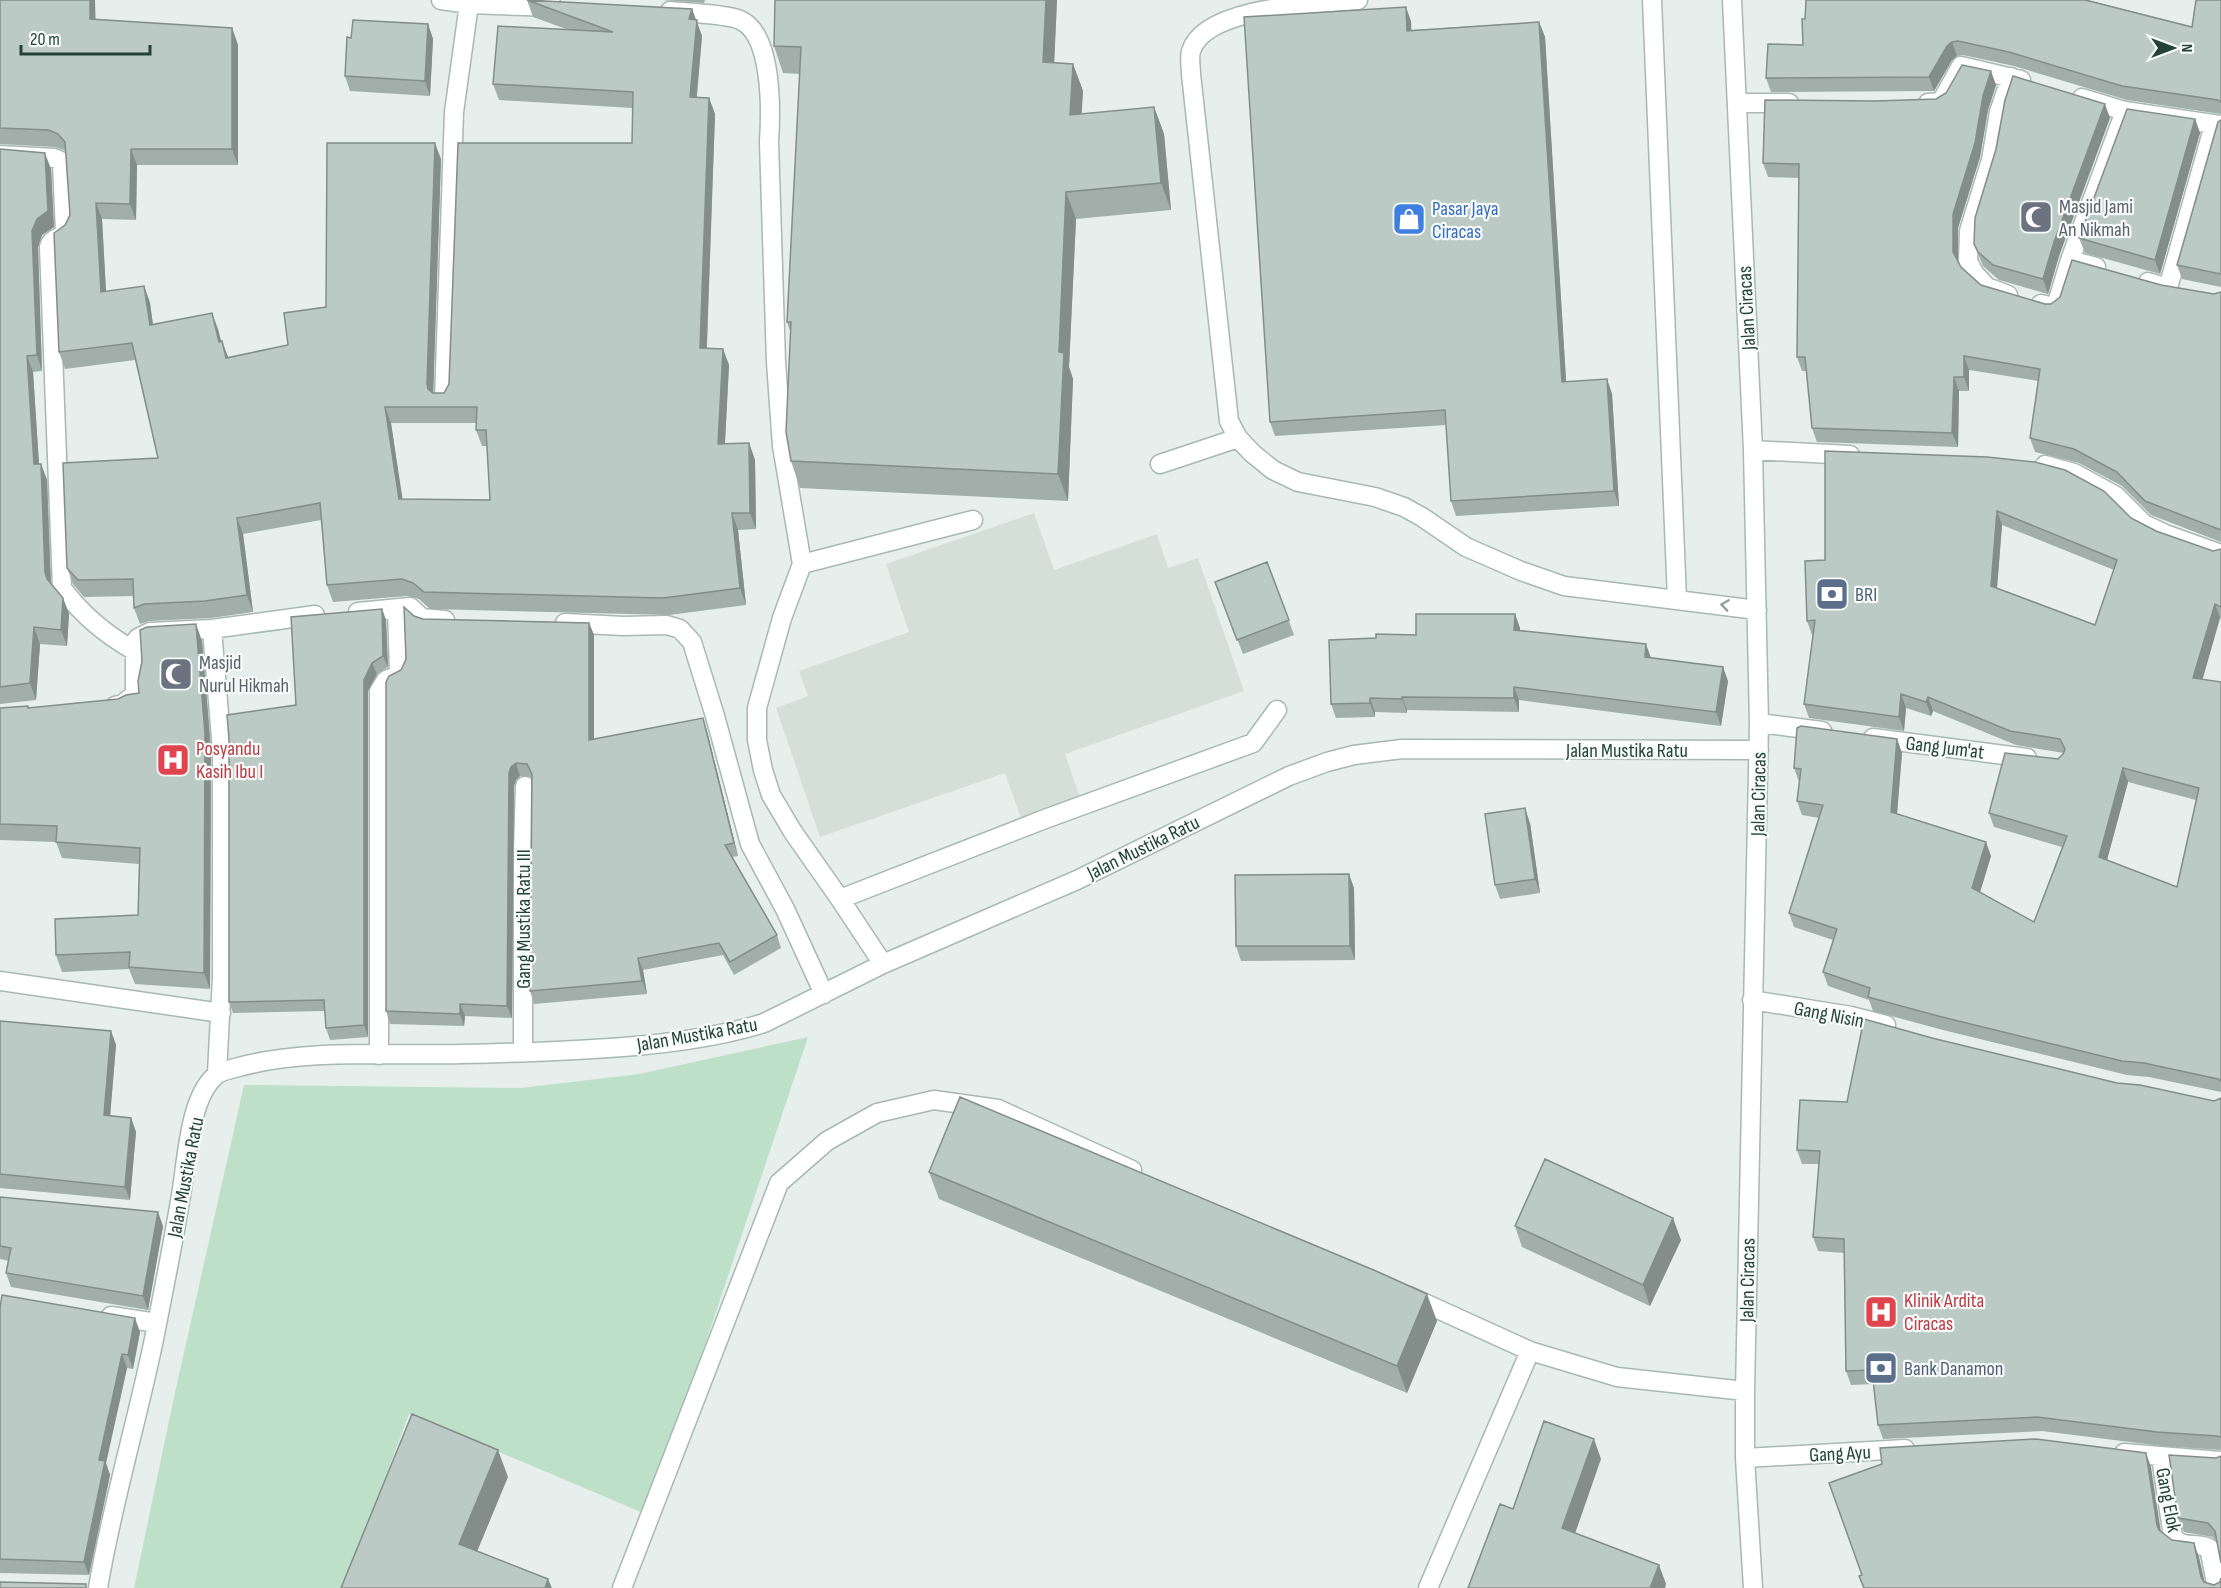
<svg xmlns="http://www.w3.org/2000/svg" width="2221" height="1588" font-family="'Sofia Sans Condensed',sans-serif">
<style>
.built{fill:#d4dfda}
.green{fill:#bfe0c8}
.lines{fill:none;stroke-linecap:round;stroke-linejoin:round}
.minor-casing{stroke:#a8b8b2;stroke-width:21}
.minor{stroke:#fff;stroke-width:18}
.wall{fill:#a1aea9;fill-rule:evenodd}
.shaded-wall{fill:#838d89}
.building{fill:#bbcac4;stroke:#838d89;stroke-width:1.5;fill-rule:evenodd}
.oneway{stroke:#92a09c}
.labels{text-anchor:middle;stroke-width:4.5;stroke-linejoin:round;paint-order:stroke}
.worship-label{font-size:20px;fill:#5b616d;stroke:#f7fbf9;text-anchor:start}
.shop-label{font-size:20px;fill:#366cbe;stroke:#f7fbf9;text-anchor:start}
.street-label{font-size:20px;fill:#24423a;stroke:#f7fbf9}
.service-label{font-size:20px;fill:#4e5e75;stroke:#f7fbf9;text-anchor:start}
.health-label{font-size:20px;fill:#be3a42;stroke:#f7fbf9;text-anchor:start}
</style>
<rect width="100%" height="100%" fill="#e6efeb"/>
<path class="built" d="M1034,513L1054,570L1157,534L1168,568L1198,558L1244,691L1065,754L1082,803L1023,824L1005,773L820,837L776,708L808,696L799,671L909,632L886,564Z"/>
<path class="green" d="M808,1037L648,1515L409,1414L344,1588H134L174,1397L244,1085L521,1088L639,1074Z"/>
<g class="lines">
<defs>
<path id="minor" d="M441,0L469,4L553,7
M1358,0C1318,4 1205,6 1191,51C1189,58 1191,67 1191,74L1229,421L1238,438L1252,453L1273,470L1298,482L1375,497L1404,507L1422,517L1466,547L1521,571L1564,586L1757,610
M1652,0L1677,599
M1732,0L1753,450L1759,723L1745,1391V1458L1753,1588
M670,11C687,13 727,14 740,20C773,34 771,112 769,142L776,362L782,446L802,564L782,618L757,708V740L763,770L771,795L793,832L840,899L883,964
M2082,98L2125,111L2221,125
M1737,103H1789
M1928,103L1941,102L1961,66L2021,80
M0,155L54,158L59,160L62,164L65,232C60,239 51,238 49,247L62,588C82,615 106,635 135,651
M2070,260L2125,111
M2148,282L2168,288L2214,125
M2008,295L1987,287L1974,273L1968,261L1969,231L1991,160L1999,112L2011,77
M2041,304L2053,307L2057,303L2070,260L2096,267
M444,400L454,112L469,4
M1753,450L1850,455
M1160,464L1238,438
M2045,465L2074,473L2116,496L2144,524L2165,534L2221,554
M802,564L973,520
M358,612L410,607L422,618L445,620
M565,623L623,626L667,625L680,629L692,642L715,716L750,844L785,909L824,994
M212,629L222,750V978L217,1073
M115,706L123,704L135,694V642L138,638L150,632L212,629L315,615
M1759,723L1822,731
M1873,738L2027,758
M840,899L1045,819L1253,743L1277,710
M0,981L221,1013
M1752,1000L1851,1016L1886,1025
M523,1052V849L525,786
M379,1055V691L386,680L396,676L399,671L397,609
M1409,1296L1530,1351L1617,1377L1745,1391
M111,1316L157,1323
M2124,1453L2221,1461
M2161,1457L2173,1537C2182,1549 2197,1542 2209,1548L2217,1588
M1745,1458L1905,1449
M98,1588C112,1504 137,1422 154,1339C164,1289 174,1239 182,1189C187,1157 190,1098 215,1076C220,1071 228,1070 235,1068C305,1048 389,1056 462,1054C506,1053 549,1052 593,1049C649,1046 710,1040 764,1023L883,964L1077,880L1289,776L1327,762L1354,755L1402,749L1759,750
M622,1588L779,1183L827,1141L877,1113L934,1100L998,1109L1132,1170
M1428,1588L1530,1351"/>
</defs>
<use href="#minor" class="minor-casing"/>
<use href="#minor" class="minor"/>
</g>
<path class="wall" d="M0,0L96,20L232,28L238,45V165H137L136,220L102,219L106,292L144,286L150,303L153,324L218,329L221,341L228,357L288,345L326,307L441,159L433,393H444L632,143L633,108L499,100L493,84L569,30L533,17L527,0L692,9L702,36L697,97L709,98L715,114L707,348L723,349L729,365L725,444L749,443L755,460L756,529L738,530L746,605L669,615L430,609L419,599L407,596L333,602L327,585L321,520L243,534L253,612L211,618L149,621L140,624L134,608V596L84,597L73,584L67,568L158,458L135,360L65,369L59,352L65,225L70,215L66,152L64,150L55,147L0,144ZM391,423H476V430L482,446H487L490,500L402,499Z
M662,0H705L704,3Z
M775,0H1057L1054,63L1073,64L1083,91L1081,114L1154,107L1164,134L1171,210L1076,219L1069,367L1073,379L1068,501L800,488L791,461L790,331L787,322L800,74L783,73L774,46Z
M2088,0L2192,27L2221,0V114L2127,100L2014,66L1963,55L1957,56L1952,60L1934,91L1771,92L1766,78L1803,45Z
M1411,21V30L1539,22L1545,37L1566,382L1607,379L1612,394L1619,506L1456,516L1451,501L1446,425L1275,436L1270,422Z
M428,24L433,39L430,96L350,91L345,76L351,38Z
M1996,85L1988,110L1980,157L1958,228V261L1961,267L1981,285L2045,304L2161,285L2214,294L2221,292V542L2151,515L2122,486L2079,463L2035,452L2030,438L2038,381L1969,370V391H1959L1958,447L1817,442L1812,428L1806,371H1802L1797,357L1799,178L1768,177L1763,163L1876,101L1936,99Z
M2110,118L2059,256L2048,294L1999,280L1983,266L1974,244Z
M2195,119L2200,133L2160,274L2085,253L2079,238Z
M2221,120V287L2182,279L2177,265Z
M0,149L51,169L54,227L42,235L38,247L42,371L33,372L39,464H41L47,480L51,583L63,598L69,614L67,646L40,644L36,700L0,704Z
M1825,451L2131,518L2156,531L2213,551L2221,549V619L2220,618L2202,679L2221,682V1092L2149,1077L2127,1075L1943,1030L1873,1011L1869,1000L1828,986L1823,972L1833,940L1794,927L1789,913L1819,818L1802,815L1797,801L1799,782L1794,768L1897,739L1902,753L1897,814L1991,856L1980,892L2034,922L2062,847L1994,827L1989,813L2063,754L2064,753L2016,745L1933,711L1931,716L1906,708L1904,731L1809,718L1804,704L1813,635H1812L1807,621L1825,560ZM2002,525L2114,570L2095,625L1997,588ZM2128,782L2196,800L2177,887L2107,860Z
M1267,562L1294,635L1243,654L1215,582Z
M382,609L386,620L388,667L377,674L368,691V1037L330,1040L326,1028L325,1011L233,1013L229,1002Z
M1515,614L1520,630L1651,658L1728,681L1721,726L1519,700V712L1407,710V713L1375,712V717L1336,718L1331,704L1376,638L1416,635Z
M414,616L423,619L589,623L594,635V739L703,718L707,731L738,856L732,857L777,935L781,948L734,975L723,955L643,970L647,994L534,1004L530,991L531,777L520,776L516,780L514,786L512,1018L465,1016L464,1026L390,1024L386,1011L401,670L406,659Z
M202,641L211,750L210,989L135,984L129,969L62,972L56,955L138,915L139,864L62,858L56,842L0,840V708H29L118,699L139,693Z
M1530,823L1540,893L1500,899L1495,885Z
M1354,888L1355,960L1241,961L1236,946Z
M0,1021L111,1031L116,1045L110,1116L131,1118L136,1132L130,1200L0,1188Z
M1932,1038L2117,1083L2214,1101L2221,1098V1450L2162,1446L2042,1431L1883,1439L1878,1425L1873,1384L1851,1385L1846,1371L1844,1253L1818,1251L1813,1237L1819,1164H1802L1797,1150L1847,1102Z
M929,1172L1437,1321L1407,1393L939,1199Z
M0,1197L163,1226L148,1310L11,1287L6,1273L9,1261L0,1259Z
M1515,1226L1681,1240L1650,1306L1522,1247Z
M0,1308L140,1332L133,1369L127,1368L106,1463L110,1475L89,1575L0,1573Z
M2216,1458L2217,1542L2213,1537L2184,1532L2178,1518Z"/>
<path class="shaded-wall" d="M90,0H95L96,35L90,19Z
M1046,0H1057L1053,89L1043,62Z
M1406,7L1411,21L1412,45L1407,31Z
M692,9L702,36L695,113L690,97L689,19Z
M1539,22L1545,37L1567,396L1562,382Z
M428,24L433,39L430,96L425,81Z
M232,28L238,45V165L232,149Z
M1952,42L1957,56L1952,60L1934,91L1929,77L1947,46Z
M1073,64L1083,91L1080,142L1070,115Z
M1991,71L1996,85L1988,110L1980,157L1958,228V266L1953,252V214L1983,96Z
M709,98L715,114L706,364L700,348Z
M2105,104L2110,118L2059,256L2048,294L2043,279L2054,242Z
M1154,107L1164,134L1171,210L1161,183Z
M2195,119L2200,133L2160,274L2155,260Z
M435,143L441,159L433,400L434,406L427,383Z
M131,149L137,165L136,220L130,204Z
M45,153L51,169L54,227L42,235L38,247L42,371L37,355L32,231Z
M1066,192L1076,219L1069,367L1073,379L1068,501L1058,474L1059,352Z
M96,203L102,219L107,309L101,292Z
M144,286L150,303L155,342L150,325Z
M212,313L218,329L225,358L219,342Z
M222,341L228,357L226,358Z
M723,349L729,365L724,460L718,444Z
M27,356L33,372L40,480L34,464Z
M1964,356L1969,370V391L1964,377Z
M1954,377L1959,391L1958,447L1952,433Z
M1607,379L1612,394L1619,506L1614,491Z
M385,407L391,423L405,515L399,499Z
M749,443L755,460L756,529L750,513Z
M41,464L47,480L51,588L45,572Z
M1997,511L2002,525L1996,600L1991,586Z
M732,513L738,530L746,605L740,588Z
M237,518L243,534L253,612L247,595Z
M63,598L69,614L67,646L61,630Z
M2215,604L2220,618L2199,692L2193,678Z
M382,609L386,620L388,667L383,656Z
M1515,614L1520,628V644L1514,630Z
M589,623L594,635V753L589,740Z
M196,624L202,641L211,750L210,989L204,973Z
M34,627L40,644L36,700L30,683Z
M1646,644L1651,658L1645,657Z
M372,663L377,674L368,691V1037L364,1025V680Z
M1723,667L1728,681L1721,726L1716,712Z
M1514,687L1519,700V712L1514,698Z
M1901,694L1906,708L1904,731L1899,717Z
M1402,697L1407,710V713L1402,699Z
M1928,697L1933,711L1931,716L1926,702Z
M1370,698L1375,712V717L1370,703Z
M703,718L707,731L738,856L734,843Z
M1897,739L1902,753L1896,826L1891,812Z
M516,763L520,776L516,780L514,786L512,1018L507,1006L509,773L511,767Z
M2123,768L2128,782L2104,871L2099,857Z
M1525,808L1530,823L1540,893L1535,879Z
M1986,842L1991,856L1977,902L1972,888Z
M1349,874L1354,888L1355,960L1350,946Z
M638,958L643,970L647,994L642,981Z
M460,1004L465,1016L464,1026L460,1014Z
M111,1031L116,1045L109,1129L104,1115Z
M131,1118L136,1132L130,1200L125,1187Z
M158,1212L163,1226L148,1310L143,1296Z
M1673,1218L1681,1240L1650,1306L1643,1285Z
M1427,1294L1437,1321L1407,1393L1397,1366Z
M135,1318L140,1332L133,1369L128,1355Z
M122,1354L127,1368L106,1463L110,1475L89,1575L84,1562L99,1460Z
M1594,1439L1601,1459L1570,1548L1562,1528Z
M498,1450L508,1477L469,1571L459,1544Z
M2146,1453L2151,1467L2162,1539L2157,1525Z
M2194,1543L2199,1557L2206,1588L2201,1577Z
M1659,1565L1666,1584L1665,1588H1650Z
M548,1579L552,1588H545Z"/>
<path class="building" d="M0,0H90V19L232,28V149H131L130,204L96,203L101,292L144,286L150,325L212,313L219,342L222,341L226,358L288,345L284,313L326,307L327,143H435L427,383L428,389L433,393H444L449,384L458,143H632L633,92L493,84L498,26L613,32L527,0L692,9L689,19L697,20L690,97L709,98L700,348L723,349L718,444L749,443L750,513H732L740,588L663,598L424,592L413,583L402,579L327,585L320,503L237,518L247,595L205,601L144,604L134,608L133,579L78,580L67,568L63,463L158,458L132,343L59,352L54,233L65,225L70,215L65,142L58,134L49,130L0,128ZM385,407H477L476,430H486L490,500L399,499Z
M775,0H1046L1043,62L1073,64L1070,115L1154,107L1161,183L1066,192L1059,352L1064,353L1058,474L791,461L786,432L791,322H787L801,47L774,46Z
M1806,0H2085L2192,27L2196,0H2221V102L2218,100L2122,86L2009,52L1958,41L1952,42L1947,46L1929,77L1766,78L1768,44L1803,45L1802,19H1805Z
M1406,7L1407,31L1539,22L1562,382L1607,379L1614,491L1451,501L1445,410L1270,422L1244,17Z
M353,20L428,24L425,81L345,76L347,37L351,38Z
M1962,65L1991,71L1983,96L1975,143L1953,214V252L1961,267L1981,285L2045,304H2051L2060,297L2072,260L2161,285L2214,294L2221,292V530L2145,501L2117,472L2074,449L2030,438L2040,369L1964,356V377H1954L1952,433L1812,428L1805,357H1797L1799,164L1763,163L1765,100L1876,101L1936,99L1946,93Z
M2013,76L2105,104L2054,242L2043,279L1993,265L1978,252L1974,244L1975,218L1996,149L2005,100Z
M2127,109L2195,119L2155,260L2079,238Z
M2221,120V274L2177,265L2218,122Z
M0,149L45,153L48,211L37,219L32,231L37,355L27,356L34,464H41L45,572L47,579L63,598L61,630L34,627L30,683L0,687Z
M1825,451L1987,457L2035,462L2065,470L2104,491L2131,518L2156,531L2213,551L2221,549V607L2215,604L2193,678L2221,682V1081L2218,1079L2144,1063L2122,1061L1938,1016L1868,997L1870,988L1823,972L1837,929L1789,913L1823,805L1797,801L1801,769L1794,768L1797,728L1801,726L1897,739L1891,812L1986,842L1972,888L2034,922L2067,836L1989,813L2005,753L2058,759L2063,754L2065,749L2060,739L2010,731L1928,697L1926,702L1901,694L1899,717L1804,704L1815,620L1807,621L1805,561L1825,560ZM1997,511L2117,560L2095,625L1991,586ZM2123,768L2199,788L2177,887L2099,857Z
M1267,562L1289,620L1237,640L1215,582Z
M404,607L414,616L423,619L589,623V740L703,718L734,843L725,845L777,935L730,962L719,943L638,958L642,981L530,991L532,774L527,764L516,763L511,767L509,773L507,1006L460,1004V1014L386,1011V682L389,676L401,670L406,659Z
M382,609L383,656L372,663L364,680V1025L326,1028L324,1000L229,1002V739L227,715L296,705L291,617Z
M1416,614H1515L1514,630L1646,644L1645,657L1723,667L1716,712L1514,687V698L1402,697V699L1370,698V703L1331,704L1329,640L1376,638V634L1416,635Z
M196,624L205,734L204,973L129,967L130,952L56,955L55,919L138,915L140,848L56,842L57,826L0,824V708L28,706V708L118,699L126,695L139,693L138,681L142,661L140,630L147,627Z
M1525,808L1535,879L1495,885L1485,814Z
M1349,874L1350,946H1236L1235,875Z
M1864,1019L1932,1038L2117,1083L2140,1085L2214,1101L2221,1098V1437L2217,1436L2157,1432L2037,1417L1878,1425L1872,1370L1846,1371L1844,1239L1813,1237L1820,1151L1797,1150L1800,1100L1847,1102Z
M0,1021L111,1031L104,1115L131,1118L125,1187L0,1174Z
M960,1097L1376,1271L1427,1294L1397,1366L929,1172Z
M1545,1159L1673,1218L1643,1285L1515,1226Z
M0,1197L158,1212L143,1296L6,1273L11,1248L0,1246Z
M2,1295L135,1318L128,1355L122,1354L99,1460L105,1461L84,1562L0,1559V1308Z
M412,1414L498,1450L459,1544L548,1579L545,1588H341Z
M1544,1421L1594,1439L1562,1528L1659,1565L1650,1588H1468L1500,1504L1513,1509Z
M2036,1439L2146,1453L2157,1525L2159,1530L2172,1540L2194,1543L2201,1577L2204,1582L2214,1585L2220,1582L2221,1578V1588H1864L1859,1576L1862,1575L1829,1483L1882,1464L1880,1448Z
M2169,1455L2216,1458L2221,1456V1563L2215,1531L2208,1523L2178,1518Z
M0,1582L86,1584V1588H0Z"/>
<defs><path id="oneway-chevron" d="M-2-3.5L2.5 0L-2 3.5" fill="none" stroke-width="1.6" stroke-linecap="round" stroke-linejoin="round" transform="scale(1.5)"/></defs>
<use class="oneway" href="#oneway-chevron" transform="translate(1725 605) rotate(-172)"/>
<defs>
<symbol id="mosque-square" viewBox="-11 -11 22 22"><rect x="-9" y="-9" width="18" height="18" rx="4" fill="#6b7280" stroke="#f7fbf9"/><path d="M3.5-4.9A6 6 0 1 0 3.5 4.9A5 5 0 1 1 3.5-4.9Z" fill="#fff"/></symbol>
<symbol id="shop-square" viewBox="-11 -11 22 22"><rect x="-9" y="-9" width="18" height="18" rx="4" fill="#3f7fe0" stroke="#f7fbf9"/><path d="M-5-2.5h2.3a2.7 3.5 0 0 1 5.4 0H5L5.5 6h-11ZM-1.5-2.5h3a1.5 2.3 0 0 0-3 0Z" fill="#fff"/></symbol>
<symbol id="bank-square" viewBox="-11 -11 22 22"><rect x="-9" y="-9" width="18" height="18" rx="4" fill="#5c6f8a" stroke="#f7fbf9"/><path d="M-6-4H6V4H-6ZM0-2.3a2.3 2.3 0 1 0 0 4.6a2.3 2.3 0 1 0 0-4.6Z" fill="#fff"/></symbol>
<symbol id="hospital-square" viewBox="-11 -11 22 22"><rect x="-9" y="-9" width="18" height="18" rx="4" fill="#e0444e" stroke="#f7fbf9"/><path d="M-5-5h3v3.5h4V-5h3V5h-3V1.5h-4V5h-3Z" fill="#fff"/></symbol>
</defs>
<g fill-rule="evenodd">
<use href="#mosque-square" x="2017" y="198" width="38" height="38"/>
<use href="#shop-square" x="1390" y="200" width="38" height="38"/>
<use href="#bank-square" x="1813" y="575" width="38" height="38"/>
<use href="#mosque-square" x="157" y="655" width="38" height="38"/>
<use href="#hospital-square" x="154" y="741" width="38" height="38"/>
<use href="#hospital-square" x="1862" y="1293" width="38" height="38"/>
<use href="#bank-square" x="1862" y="1349" width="38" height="38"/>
</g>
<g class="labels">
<g class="worship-label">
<text x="2059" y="213">Masjid Jami<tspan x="2059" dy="23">An Nikmah</tspan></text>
<text x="199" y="669">Masjid<tspan x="199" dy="23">Nurul Hikmah</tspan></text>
</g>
<g class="shop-label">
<text x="1432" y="215">Pasar Jaya<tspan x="1432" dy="23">Ciracas</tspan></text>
</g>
<g class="street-label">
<text transform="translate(1746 308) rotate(-93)" y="7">Jalan Ciracas</text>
<text transform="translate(1945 747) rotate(7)" y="7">Gang Jum'at</text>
<text x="1627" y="757">Jalan Mustika Ratu</text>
<text transform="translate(1758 794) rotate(-89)" y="7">Jalan Ciracas</text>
<text transform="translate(1143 847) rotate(-26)" y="7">Jalan Mustika Ratu</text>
<text transform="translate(523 919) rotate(-90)" y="7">Gang Mustika Ratu III</text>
<text transform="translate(1829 1014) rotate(11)" y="7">Gang Nisin</text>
<text transform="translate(697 1034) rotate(-10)" y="7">Jalan Mustika Ratu</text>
<text transform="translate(185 1177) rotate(-79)" y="7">Jalan Mustika Ratu</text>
<text transform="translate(1747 1280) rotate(-89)" y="7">Jalan Ciracas</text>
<text transform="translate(1840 1453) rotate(-3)" y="7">Gang Ayu</text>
<text transform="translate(2169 1500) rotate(79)" y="7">Gang Elok</text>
</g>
<g class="service-label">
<text x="1855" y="601">BRI</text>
<text x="1904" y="1375">Bank Danamon</text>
</g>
<g class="health-label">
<text x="196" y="755">Posyandu<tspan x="196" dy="23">Kasih Ibu I</tspan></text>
<text x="1904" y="1307">Klinik Ardita<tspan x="1904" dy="23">Ciracas</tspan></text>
</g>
</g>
<g transform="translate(2173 48) rotate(90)" stroke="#f7fbf9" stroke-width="4.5" paint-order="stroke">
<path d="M0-4.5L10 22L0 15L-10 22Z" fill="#24423a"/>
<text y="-9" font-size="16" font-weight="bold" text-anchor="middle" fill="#24423a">N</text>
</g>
<path d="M21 45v9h129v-9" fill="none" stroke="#24423a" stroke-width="3"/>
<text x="30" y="45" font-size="18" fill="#24423a" stroke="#f7fbf9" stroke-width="4.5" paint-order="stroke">20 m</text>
</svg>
